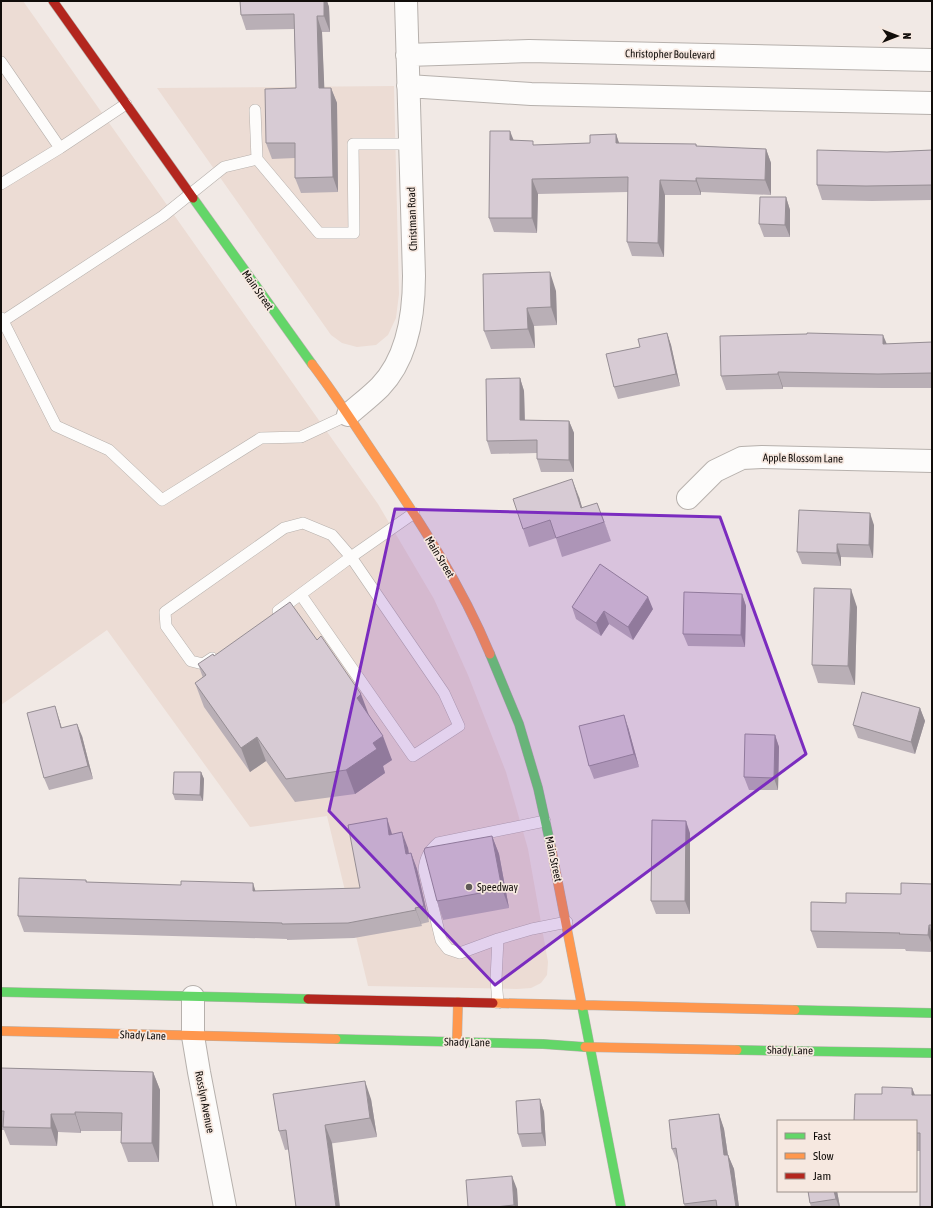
<svg xmlns="http://www.w3.org/2000/svg" width="933" height="1208" font-family="'Asap Condensed',sans-serif">
<style>
.built{fill:#ecdcd4}
.lines{fill:none;stroke-linecap:round;stroke-linejoin:round}
.lane-casing{stroke:#b6b0ac;stroke-width:12}
.street-casing{stroke:#b6b0ac;stroke-width:24}
.fast-casing{stroke:#b6b0ac;stroke-width:10}
.slow-casing{stroke:#b6b0ac;stroke-width:10}
.jam-casing{stroke:#b6b0ac;stroke-width:10}
.lane{stroke:#fdfcfb;stroke-width:11}
.street{stroke:#fdfcfb;stroke-width:22}
.fast{stroke:#63d668;stroke-width:9}
.slow{stroke:#ff974d;stroke-width:9}
.jam{stroke:#b3261e;stroke-width:9}
.wall{fill:#b9afb6}
.shaded-wall{fill:#968e94}
.building{fill:#d7cbd4;stroke:#968e94}
.marked{fill:#7b2cbf;fill-opacity:0.2;stroke:#7b2cbf;stroke-width:3;stroke-linejoin:round}
.poi-dot{fill:#5f5a57;stroke:#f6e8e0;stroke-width:1.5}
.labels{text-anchor:middle;stroke-width:3.5;stroke-linejoin:round;paint-order:stroke}
.street-label{font-size:11px;fill:#110d0a;stroke:#f6e8e0}
.poi-label{font-size:11px;fill:#110d0a;stroke:#f6e8e0;text-anchor:start}
</style>
<rect width="100%" height="100%" fill="#f1e9e5"/>
<path class="built" d="M1,1H23L378,504L434,599L468,675L506,772L528,849L548,962L547,975L541,983L531,988L517,989L368,986L327,816L250,827L107,630L1,705Z
M394,86L399,294L396,318L388,335L376,345L357,347L342,343L331,335L157,88Z"/>
<g class="lines">
<defs>
<path id="lane" d="M1,62L60,148L126,104
M255,110L257,159L319,233H354L353,144H410
M1,184L60,148
M1,318L3,321L163,216L224,167L257,159
M3,321L56,426L109,450L162,500L261,438L301,437L348,415
M278,611L351,557L414,513
M212,658L203,664L191,661L166,626L165,612L284,528L303,523L332,535L351,557L444,693L459,726L413,756L301,595
M498,939L460,953L448,949L441,940L424,870C425,858 429,851 438,843L545,821
M498,1003L496,979L498,939L532,929L567,922"/>
<path id="street" d="M407,55L529,51L932,60
M408,86L531,94L932,103
M348,415C358,406 370,397 380,387C408,358 414,314 414,276L406,1
M688,498L715,471L742,458L762,457L932,461
M193,997V1036L199,1072L225,1207"/>
<path id="fast" d="M193,198L312,364
M490,654L519,724L538,788L551,847
M1,992L308,999
M582,1006L621,1207
M795,1010L932,1013
M336,1039L543,1044L585,1047
M737,1050L932,1053"/>
<path id="slow" d="M312,364C335,394 355,426 376,457C419,520 461,584 490,654
M551,847L582,1006
M493,1003L795,1010
M1,1031L336,1039
M457,1042L458,1002
M585,1047L737,1050"/>
<path id="jam" d="M53,1L193,198
M308,999L493,1003"/>
</defs>
<use href="#lane" class="lane-casing"/>
<use href="#street" class="street-casing"/>
<use href="#fast" class="fast-casing"/>
<use href="#slow" class="slow-casing"/>
<use href="#jam" class="jam-casing"/>
<use href="#lane" class="lane"/>
<use href="#street" class="street"/>
<use href="#fast" class="fast"/>
<use href="#slow" class="slow"/>
<use href="#jam" class="jam"/>
</g>
<path class="wall" d="M240,1H327L329,7L330,32H322L324,88H331L337,103L338,192L301,193L295,178V158L272,159L266,143L296,88L294,29L246,30L241,15Z
M616,134L619,143L696,144L697,146L766,149L771,163V195L701,192V195H665L664,257L632,256L627,242L628,192L538,194L537,233L494,232L489,218L514,140L534,145L590,143Z
M932,150V200L872,201L822,200L817,185L887,152Z
M786,197L790,210V237H764L759,224Z
M556,291L557,325L534,326L535,348L491,349L484,331Z
M667,333L671,345L680,386L618,399L614,387L640,347Z
M932,342V388H883L783,387V389L726,390L721,376L887,344Z
M520,378L524,391L525,420L569,421L574,433V472H541L537,459V453L491,454L487,441Z
M579,497L582,508L597,503L611,541L562,557L556,538L529,547L523,529Z
M874,525L873,558L841,557V566L802,564L797,552Z
M742,594L746,606L745,647L688,646L683,634Z
M572,607L653,609L633,640L609,624L601,636L576,619Z
M857,607L855,685L818,683L812,665Z
M214,656L369,715L392,760L383,766L385,773L355,794L295,802L266,761L250,772L204,707L195,683L203,678L198,664Z
M920,708L925,721L915,754L858,738L853,725Z
M59,719L62,728L82,736L93,779L49,790L44,778Z
M628,727L639,767L594,779L589,766Z
M775,735L779,747L778,790H749L744,777Z
M201,772L204,779L203,801L175,800L173,794Z
M690,833V914H656L651,901Z
M392,834L408,848L409,854L411,853L417,869L429,922L421,924L422,926L354,938L287,940V939L24,932L18,916L86,880L87,882L256,891L360,888Z
M492,836L499,854L509,908L443,920L437,901Z
M932,884V952L906,951L905,949L817,948L811,931L846,903L901,894Z
M1,1068L153,1072L160,1090L159,1162H128L121,1143V1131H81V1133L58,1132L57,1146L10,1145L4,1130H1Z
M912,1088L915,1095H932L920,1151H916V1121L882,1094Z
M371,1099L377,1137L285,1150L279,1131Z
M540,1099L544,1112L546,1146L522,1147L518,1134Z
M719,1114L724,1129L728,1155L734,1169L739,1207H685L684,1204L678,1163L672,1149Z
M517,1189L518,1207H468Z
M808,1191H837L840,1207H811L810,1203Z"/>
<path class="shaded-wall" d="M324,1H327L329,7L330,32L324,16Z
M317,16L322,32L325,103L319,88Z
M331,88L337,103L338,192L333,177Z
M510,131L516,146L510,140Z
M616,134L621,149L616,143Z
M766,149L771,163V195L765,180Z
M696,178L701,192V195L696,181Z
M532,179L538,194L537,233L532,218Z
M660,180L665,195L664,257L658,243Z
M786,197L790,210V237L785,225Z
M550,272L556,291L557,325L551,307Z
M527,308L534,326L535,348L528,329Z
M667,333L671,345L680,386L676,374Z
M883,335L889,349L883,344Z
M778,372L783,387V389L778,374Z
M520,378L524,391L525,433L520,420Z
M569,421L574,433V472L569,460Z
M572,479L579,497L588,527L581,508Z
M597,503L604,521L611,541Z
M870,513L874,525L873,558L869,545Z
M837,544L841,557V566L837,553Z
M851,589L857,607L855,685L848,666Z
M742,594L746,606L745,647L741,635Z
M648,597L653,609L633,640L628,627Z
M604,611L609,624L601,636L596,623Z
M361,694L370,718L357,698Z
M55,706L59,719L65,741L61,728Z
M920,708L925,721L915,754L911,742Z
M624,715L628,727L639,767L634,754Z
M77,724L82,736L93,779L88,766Z
M775,735L779,747L778,790L774,778Z
M383,736L392,760L383,766L385,773L355,794L346,770L373,743Z
M257,737L266,761L250,772L241,748Z
M201,772L204,779L203,801L200,795Z
M387,818L392,834L395,850L389,835Z
M686,821L690,833V914L685,901Z
M402,832L408,848L411,870L406,854Z
M492,836L499,854L509,908L502,889Z
M411,853L417,869L429,922L424,906Z
M253,883L258,899L253,891Z
M415,908L421,924L422,926L416,910Z
M929,925L932,934V945L928,935Z
M153,1072L160,1090L159,1162L152,1143Z
M365,1081L371,1099L377,1137L370,1118Z
M912,1088L919,1106L912,1095Z
M540,1099L544,1112L546,1146L542,1133Z
M75,1112L81,1131V1133L75,1114Z
M51,1114L58,1132L57,1146L51,1128Z
M719,1114L724,1129L730,1170L724,1155Z
M325,1125L332,1143L340,1207H336Z
M728,1155L734,1169L739,1207H736Z
M512,1176L517,1189L518,1207H515L514,1205Z
M834,1191H837L840,1207H839L836,1199Z"/>
<path class="building" d="M240,1H324V16H317L319,88H331L333,177L295,178V143H266L265,89L296,88L294,14L241,15Z
M490,131H510V140L533,141V145L590,143V135L616,134V143L696,144V146L766,149L765,180L696,178V181L660,180L658,243L627,242L628,177L532,179V218H489Z
M817,150L887,152L932,150V185L866,186L817,185Z
M760,197H786L785,225L759,224Z
M550,272L551,307L527,308L528,329L484,331L483,274Z
M667,333L676,374L614,387L606,354L640,347L638,339Z
M807,333L883,335V344L932,342V373L878,374L778,372V374L721,376L720,336L807,334Z
M520,378V420L569,421V460L537,459V440L487,441L486,379Z
M572,479L581,508L597,503L604,522L556,538L550,520L523,529L513,499Z
M799,510L870,513L869,545L837,544V553L797,552Z
M600,564L648,597L628,627L604,611L596,623L572,607Z
M814,588L851,589L848,666L812,665Z
M684,592L742,594L741,635L683,634Z
M290,602L317,640L321,636L361,694L357,698L383,736L373,743L377,749L346,770L286,779L257,737L241,748L195,683L206,675L198,664L213,654L214,656Z
M862,692L920,708L911,742L853,725Z
M55,706L61,728L77,724L88,766L44,778L27,713Z
M624,715L634,754L589,766L579,726Z
M745,734L775,735L774,778L744,777Z
M174,772H201L200,795L173,794Z
M387,818L389,835L402,832L406,854L411,853L424,906L415,908L416,910L348,923L282,924V923L18,916L19,878L86,880V882L181,885V881L253,883V891L360,888L348,825Z
M652,820L686,821L685,901H651Z
M492,836L502,889L437,901L424,851L425,848Z
M901,883L932,884V925H929L928,935L899,934L900,933L811,931V902L846,903V893L901,894Z
M1,1068L153,1072L152,1143H121L122,1113L75,1112V1114H51V1128L3,1127L4,1111H1Z
M365,1081L370,1118L325,1125L336,1207H296L286,1130L279,1131L273,1094Z
M882,1087L912,1088V1095H932V1207H920V1133H916V1121H854L855,1094H882Z
M540,1099L542,1133L518,1134L516,1101Z
M719,1114L724,1155H728L736,1207H717L716,1200L684,1204L676,1148L672,1149L669,1120Z
M512,1176L514,1205L495,1207H468L466,1180Z
M808,1191H834L836,1199L810,1203Z"/>
<path class="marked" d="M395,509L720,517L806,754L495,985L329,811Z"/>
<circle class="poi-dot" cx="469" cy="887" r="4"/>
<g class="labels">
<g class="street-label">
<text transform="translate(670 54) rotate(1)" y="4">Christopher Boulevard</text>
<text transform="translate(412 219) rotate(-92)" y="4">Christman Road</text>
<text transform="translate(258 290) rotate(55)" y="4">Main Street</text>
<text transform="translate(803 458) rotate(1)" y="4">Apple Blossom Lane</text>
<text transform="translate(440 557) rotate(59)" y="4">Main Street</text>
<text transform="translate(554 859) rotate(78)" y="4">Main Street</text>
<text transform="translate(143 1035) rotate(2)" y="4">Shady Lane</text>
<text transform="translate(467 1042) rotate(1)" y="4">Shady Lane</text>
<text transform="translate(790 1050) rotate(1)" y="4">Shady Lane</text>
<text transform="translate(205 1102) rotate(79)" y="4">Rosslyn Avenue</text>
</g>
<g class="poi-label">
<text x="477" y="891">Speedway</text>
</g>
</g>
<rect width="933" height="1208" fill="none" stroke="#110d0a" stroke-width="4"/>
<rect x="777" y="1120" width="140" height="72" fill="#f6e8e0" stroke="#9a908a"/>
<rect x="785" y="1133" width="20" height="6" fill="#63d668" stroke="#9a908a"/>
<text x="813" y="1140" font-size="12" fill="#110d0a">Fast</text>
<rect x="785" y="1153" width="20" height="6" fill="#ff974d" stroke="#9a908a"/>
<text x="813" y="1160" font-size="12" fill="#110d0a">Slow</text>
<rect x="785" y="1173" width="20" height="6" fill="#b3261e" stroke="#9a908a"/>
<text x="813" y="1180" font-size="12" fill="#110d0a">Jam</text>
<g transform="translate(897 36) rotate(90)" stroke="#f6e8e0" stroke-width="3" paint-order="stroke">
<path d="M0-3L7 15L0 10L-7 15Z" fill="#110d0a"/>
<text y="-6" font-size="11" font-weight="bold" text-anchor="middle" fill="#110d0a">N</text>
</g>
</svg>
